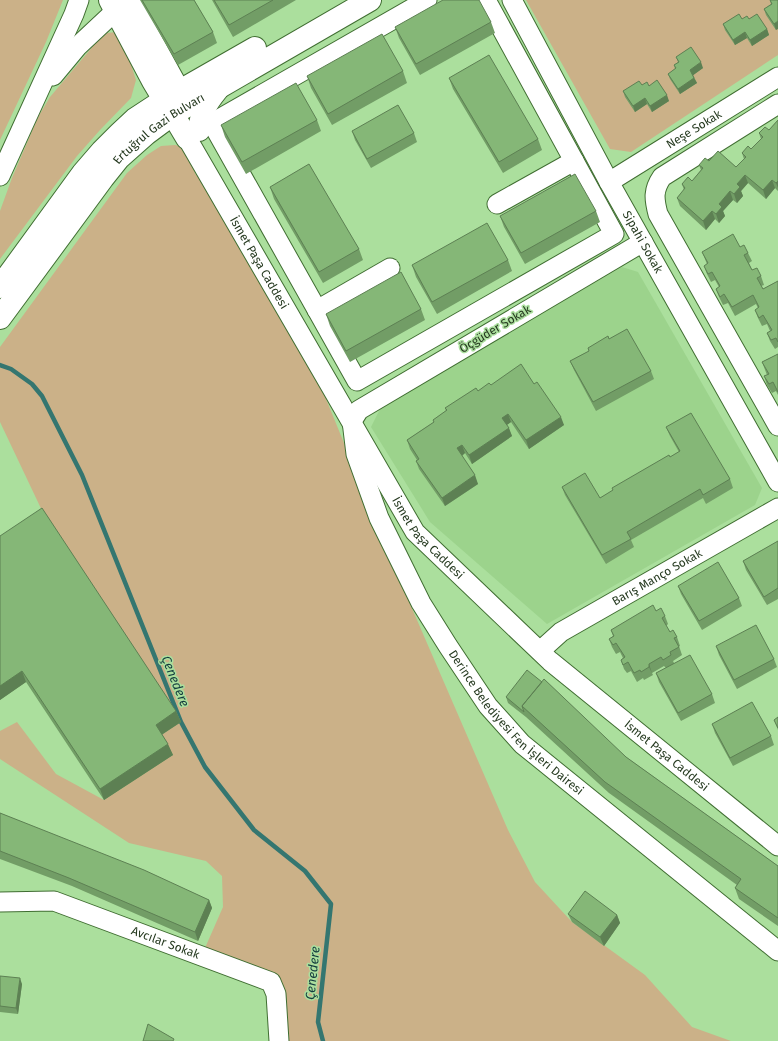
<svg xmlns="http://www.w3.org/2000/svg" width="778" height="1041" font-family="'Fira Sans',sans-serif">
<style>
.built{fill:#9cd38c}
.green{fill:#cbb188}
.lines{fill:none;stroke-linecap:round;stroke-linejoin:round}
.stream{stroke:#347670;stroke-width:4.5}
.minor-casing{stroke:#406e32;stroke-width:21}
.major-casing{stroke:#406e32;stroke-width:24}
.minor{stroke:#fff;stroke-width:19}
.major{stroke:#fff;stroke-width:22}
.wall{fill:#729d66}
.shaded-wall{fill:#5d8053}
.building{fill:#85b777;stroke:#5d8053}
.labels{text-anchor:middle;stroke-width:3;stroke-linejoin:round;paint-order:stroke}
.street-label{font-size:12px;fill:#263a20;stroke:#abdf9d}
.water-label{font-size:13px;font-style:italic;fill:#133b3d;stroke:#abdf9d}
</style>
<rect width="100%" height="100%" fill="#abdf9d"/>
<path class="built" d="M622,267L638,272L762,488L755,505L547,624L430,522L371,427L382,405Z"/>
<path class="green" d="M0,0H63L46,42L0,140Z
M526,0H778V55L631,152L610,149Z
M116,32L127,52L136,80L131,98L100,130L77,156L0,259V211L12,178L38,117L50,97L94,45L107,33Z
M175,145L182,147L187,155L196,175L212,187L324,394L404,590L508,830L535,882L572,922L645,975L692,1027L731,1041H283L276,994L205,948L223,907L222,876L206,861L129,843L0,759V731L17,722L56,774L104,800L172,755L160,736L180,722L46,519L0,422V347L127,173L147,155L161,146Z"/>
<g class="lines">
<path class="stream" d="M0,365L11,369L32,384L42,396L82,475L181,722L205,767L254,830L305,871L331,904L318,1022L323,1041"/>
<defs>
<g id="minor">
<path d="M427,0L212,123L357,381L614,234L486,0"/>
<path id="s1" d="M512,0L609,182L778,482"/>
<path d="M53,76L78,46L126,1"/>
<path d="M778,104L662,177C653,190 654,199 658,214L778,426"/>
<path id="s2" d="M187,138L415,532L550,661L778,846"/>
<path d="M0,176L74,14L79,0"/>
<path id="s3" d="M609,182L778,77"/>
<path d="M497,204L574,161"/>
<path id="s4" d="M643,242L359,410L352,421L356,454L379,518L421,603L448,646L488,706L522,744L778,951"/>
<path d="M317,310L390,268"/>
<path id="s5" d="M540,651L561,632L778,508"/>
<path id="s6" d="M0,902L54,901L271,982L276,994L279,1041"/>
</g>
<g id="major">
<path d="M110,0L153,81L187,138"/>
<path d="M129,0L186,104"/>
<path d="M199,130C202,111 204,106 217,90"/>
<path d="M0,287L83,173L102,151L120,133L135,119L164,100L255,48"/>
<path id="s7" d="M0,318L103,178L119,158L146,134L173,114L370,0"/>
</g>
</defs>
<use href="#minor" class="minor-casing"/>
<use href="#major" class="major-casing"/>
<use href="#minor" class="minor"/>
<use href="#major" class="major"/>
</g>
<path class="wall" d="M140,0H194L213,32L217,43L178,65Z
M212,0H296L233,37Z
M770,0H778L776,30L766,15L764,9L771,4Z
M742,19H749L767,29L769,35L752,46L747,38L735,45L725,30L723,24Z
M491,22L495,33L420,75L399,38L395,27Z
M676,57L703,68L693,75L697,83L680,94L670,79L668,74L675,69L674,65L678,62Z
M403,71L407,83L332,125L311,88L307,76Z
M449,78L538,139L542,150L503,173L453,89Z
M642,85L649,86L669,101L652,112L647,104L635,112L625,97L623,91Z
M317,120L321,131L246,174L225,137L221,125Z
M778,120V191L775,188L766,199L748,183L741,191L743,196L737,203L733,200L723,211L725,216L719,223L715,219L706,230L680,206L677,198L684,190L682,184L692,181L701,170L699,165L709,161L736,167L744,159L742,153L751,149L761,139L759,133L769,130Z
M352,131L414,133L417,142L371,168L355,140Z
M270,187L359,249L363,260L323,283L274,199Z
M596,211L600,222L525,264L504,227L500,216Z
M740,247L748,253L752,261L749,263L752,270L761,276L764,285L761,286L763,289L778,281V347L775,349L770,341L767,333L770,331L767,324L762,326L758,318L755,310L758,308L756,304L735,316L728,303L723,305L719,297L716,289L719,287L715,280L711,282L707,274L704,266L707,264L702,252Z
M508,260L512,271L437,314L416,277L412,265Z
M421,309L425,320L350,362L330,326L326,314Z
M609,339L651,371L654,379L596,411L574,370L570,361L589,351L588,348Z
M778,354V395L776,391L772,393L767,385L764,376L767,375L762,362Z
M534,384L564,425L529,449L511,422L507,425L512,436L472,464L465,453L462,456L478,484L445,506L419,469L416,461L417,460L410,449L407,440L434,422L433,420L446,411L445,408L478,391L491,385Z
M666,427L730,479L733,488L706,504L703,498L631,540L634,547L606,564L565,495L562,487L600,498L679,452L670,436Z
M0,536L176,711L181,722L162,734L173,755L104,800L26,682L0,700Z
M778,541V599L767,605L746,570L743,561Z
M678,586L739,598L742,606L702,630L681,594Z
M656,611L665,616L668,624L666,626L670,632L677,637L680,646H679L682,655L673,661L674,663L712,694L715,703L681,721L659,682L656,673L666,668L664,666L652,673L653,675L644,680L643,678L637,682L631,671L627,673L624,669L621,660L623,658L620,652L616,654L612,647L609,639L613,636L611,630Z
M716,646L774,659L777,667L737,689L719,655Z
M506,697L626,757L778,866V926L739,899L735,888L737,885L609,793L526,717L508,703Z
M778,717V730L774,720Z
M712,724L771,736L774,745L733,766L715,733Z
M0,813L209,900L212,908L198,941L72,886L0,859Z
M568,914L617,915L620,923L604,946L572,922Z
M0,976L22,984L18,1014L0,1012Z"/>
<path class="shaded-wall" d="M778,21V29L776,30L774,24Z
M767,29L769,35L752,46L750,40Z
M745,32L747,38L735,45L733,40Z
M701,62L703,68L692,76L690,70Z
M694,78L697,83L680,94L678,89Z
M667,95L669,101L652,112L650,106Z
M645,98L647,104L635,112L633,106Z
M745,175L748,183L741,191L743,196L737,203L734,194L737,184Z
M772,180L775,188L766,199L763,190Z
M778,181V188L776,183Z
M730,191L733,200L723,211L725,216L719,223L716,214L719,204Z
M712,211L715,219L706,230L703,221Z
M508,414L511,422L505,426L502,418Z
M561,417L564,425L529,449L526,440Z
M509,428L512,436L472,464L469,455Z
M462,445L465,453L460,457L457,448Z
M475,475L478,484L445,506L442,498Z
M649,664L652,673L653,675L649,667Z
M22,671L26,682L0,700V686Z
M176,711L181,722L160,736L156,725Z
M168,744L173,755L104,800L100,789Z
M209,900L212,908L198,941L195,932Z
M617,915L620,923L604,946L600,937Z
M20,978L22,984L18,1014L16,1008Z"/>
<path class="building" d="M142,0H194L213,32L174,54Z
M214,0H273L229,25Z
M443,0H479L491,22L416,64L395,27Z
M770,0H778V21L774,24L764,9L772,4Z
M739,14L742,19L747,16L749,19L757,14L767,29L750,40L745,32L733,40L723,24Z
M382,34L403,71L328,114L307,76Z
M691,47L701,62L690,70L694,78L678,89L668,74L676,68L674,65L679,62L676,57Z
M489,55L538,139L499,162L449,78Z
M657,80L667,95L650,106L645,98L633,106L623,91L639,81L642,85L647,82L649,86Z
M296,83L317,120L242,162L221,125Z
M398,105L414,133L367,159L352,131Z
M778,120V181L776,183L772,180L763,190L745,175L737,184L740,187L734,194L730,191L719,204L722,207L716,214L712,211L703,221L677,198L685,188L682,184L688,177L692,181L703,168L699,165L705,158L709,161L718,151L736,167L746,157L742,153L748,146L751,149L763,137L759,133L765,127L769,130Z
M309,164L359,249L319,272L270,187Z
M575,174L596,211L521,253L500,216Z
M487,223L508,260L432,302L412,265Z
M733,234L740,247L744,245L748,253L744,255L752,270L757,268L761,276L757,278L763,289L778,281V342L776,338L771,340L767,333L772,330L763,315L759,318L755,310L759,307L753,295L732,307L724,294L720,297L716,289L720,286L712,272L708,274L704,266L708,263L702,252Z
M401,272L421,309L346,351L326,314Z
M627,329L651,371L593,402L570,361L589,351L588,348L608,336L609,339Z
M778,354V392L773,382L769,384L764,376L769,374L762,362Z
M521,364L534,384L537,382L561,417L526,440L508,414L502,418L509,428L469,455L462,445L457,448L475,475L442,498L416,461L419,459L407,440L434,422L433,420L447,410L445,408L476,388L478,391L489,383L491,385Z
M691,413L730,479L703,495L700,489L627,532L631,539L602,555L562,487L585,473L600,498L613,490L612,488L669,455L670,457L680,451L666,427Z
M42,508L176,711L156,725L168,744L100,789L22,671L0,686V536Z
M778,541V588L764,597L743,561Z
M718,562L739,598L699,621L678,586Z
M653,605L656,611L661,608L665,616L662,618L670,632L673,630L677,637L674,638L679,647L670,652L671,655L663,660L661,657L649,664V667L641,672L640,670L634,673L628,662L623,665L621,660L625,657L616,643L613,645L609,639L614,636L611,630Z
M756,625L774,659L734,680L716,646Z
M690,655L712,694L678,713L656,673Z
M527,670L542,682L522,706L524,712L506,697Z
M544,679L626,757L778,866V918L735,888L741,879L605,782L522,706Z
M752,702L771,736L730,758L712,724Z
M778,717V728L774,720Z
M0,813L144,870L209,900L195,932L69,878L0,851Z
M585,891L617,915L600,937L568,914Z
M0,976L20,978L16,1008L0,1006Z
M148,1024L174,1039L173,1041H143Z"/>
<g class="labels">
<g class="street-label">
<text dy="4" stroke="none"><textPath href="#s7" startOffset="249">Ertuğrul Gazi Bulvarı</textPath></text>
<text dy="4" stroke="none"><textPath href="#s3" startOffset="100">Neşe Sokak</textPath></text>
<text dy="4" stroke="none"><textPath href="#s1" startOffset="275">Sipahi Sokak</textPath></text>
<text dy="4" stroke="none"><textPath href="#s2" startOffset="144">İsmet Paşa Caddesi</textPath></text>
<text transform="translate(495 329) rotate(-31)" y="4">Öçgüder Sokak</text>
<text dy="4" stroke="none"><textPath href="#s2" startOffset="468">İsmet Paşa Caddesi</textPath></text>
<text dy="4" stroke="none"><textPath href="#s5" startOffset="139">Barış Manço Sokak</textPath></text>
<text dy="4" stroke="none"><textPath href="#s4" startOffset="693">Derince Belediyesi Fen İşleri Dairesi</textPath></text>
<text dy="4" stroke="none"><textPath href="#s2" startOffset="792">İsmet Paşa Caddesi</textPath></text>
<text dy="4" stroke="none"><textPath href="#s6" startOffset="173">Avcılar Sokak</textPath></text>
</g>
<g class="water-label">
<text transform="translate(176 681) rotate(68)" y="5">Çenedere</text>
<text transform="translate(312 973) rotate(-84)" y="5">Çenedere</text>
</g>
</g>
</svg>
